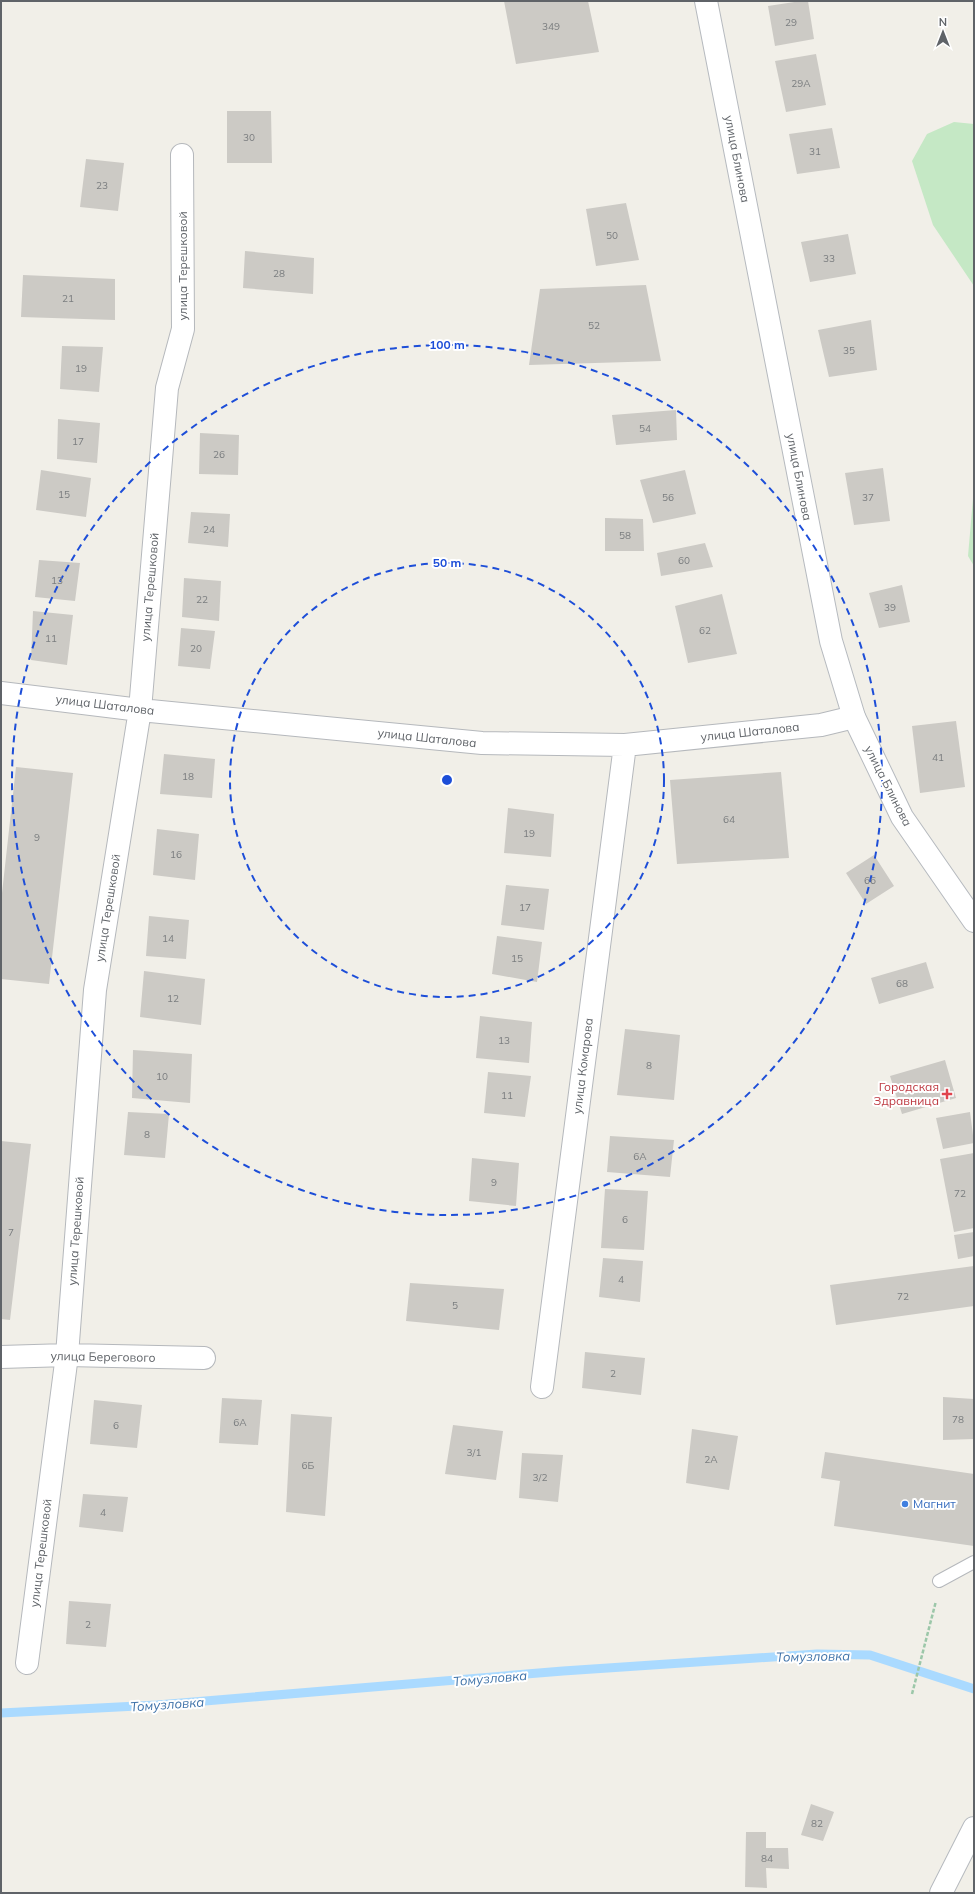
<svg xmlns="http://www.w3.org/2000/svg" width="975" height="1894" font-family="Mulish,sans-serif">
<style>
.green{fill:#c5e8c5}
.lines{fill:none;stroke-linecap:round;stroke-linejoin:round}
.stream{stroke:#aadaff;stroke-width:9}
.building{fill:#cccac5}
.lane-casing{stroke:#b5b8bc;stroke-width:14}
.street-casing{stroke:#b5b8bc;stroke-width:24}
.secondary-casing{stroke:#b6babf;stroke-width:24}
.path{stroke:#9cc7a9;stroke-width:2.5;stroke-dasharray:4 2;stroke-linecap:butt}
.lane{stroke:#fff;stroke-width:12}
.street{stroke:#fff;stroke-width:22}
.secondary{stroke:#fff;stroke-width:22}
.ring{fill:none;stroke:#1d4ed8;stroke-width:2;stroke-dasharray:7 5}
.health-dot{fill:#e0444e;stroke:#fff;stroke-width:1.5}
.shop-dot{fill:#3f7fe0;stroke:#fff;stroke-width:1.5}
.labels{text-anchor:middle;stroke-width:4;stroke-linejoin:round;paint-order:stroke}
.number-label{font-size:10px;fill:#7a7d7f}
.street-label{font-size:12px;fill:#5f6368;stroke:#fff}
.health-label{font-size:12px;fill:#be3a42;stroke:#fff;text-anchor:end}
.shop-label{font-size:12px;fill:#366cbe;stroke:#fff;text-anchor:start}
.water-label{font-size:13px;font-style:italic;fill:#4174aa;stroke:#fff}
.centre{fill:#1d4ed8;stroke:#fff;stroke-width:2}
.ring-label{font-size:12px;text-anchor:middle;font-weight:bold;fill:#1d4ed8;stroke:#fff;stroke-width:4;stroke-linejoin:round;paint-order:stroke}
</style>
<rect width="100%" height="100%" fill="#f1efe8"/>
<path class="green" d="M954,122L974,124V286L933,225L912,161L927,134Z
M974,487V566L968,556Z"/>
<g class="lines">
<path class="stream" d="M1,1713L157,1705L563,1671L817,1654L870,1655L974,1689"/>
</g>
<path class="building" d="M504,1H588L599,52L516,64Z
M801,1H808L814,39L775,46L768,6Z
M816,54L826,105L786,112L775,61Z
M227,111H271L272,163H227Z
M832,128L840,168L797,174L789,134Z
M86,159L124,163L118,211L80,207Z
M626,203L639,260L596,266L586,209Z
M848,234L856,274L810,282L801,242Z
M245,251L314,258L313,294L243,288Z
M23,275L115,279V320L21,317Z
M646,285L661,361L529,365L540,289Z
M871,320L877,370L829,377L818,330Z
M62,346L103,347L99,392L60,389Z
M676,410L677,440L616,445L612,415Z
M58,419L100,423L97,463L57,459Z
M200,433L239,435L238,475L199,474Z
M883,468L890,521L854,525L845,473Z
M41,470L91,478L86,517L36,510Z
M685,470L696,514L653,523L640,480Z
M191,512L230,514L228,547L188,543Z
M605,518L643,519L644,551H605Z
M705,543L713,567L661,576L657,553Z
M39,560L80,563L75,601L35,597Z
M184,578L221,581L219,621L182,617Z
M902,585L910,622L879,628L869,593Z
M722,594L737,654L688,663L675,606Z
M33,611L73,615L67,665L31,660Z
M181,628L215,631L210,669L178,666Z
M956,721L965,787L920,793L912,726Z
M164,754L215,759L212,798L160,794Z
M16,767L73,773L49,984L1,979V902Z
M781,772L789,858L677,864L670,780Z
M508,808L554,814L551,857L504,853Z
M157,829L199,834L195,880L153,875Z
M874,855L894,886L866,904L846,873Z
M506,885L549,889L544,930L501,925Z
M149,916L189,920L186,959L146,956Z
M497,936L542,942L537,982L492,974Z
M926,962L934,988L879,1004L871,978Z
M144,971L205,979L201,1025L140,1017Z
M480,1016L532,1022L529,1063L476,1058Z
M625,1029L680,1035L674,1100L617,1095Z
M133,1050L192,1054L190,1103L132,1098Z
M945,1060L956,1098L902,1114L890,1076Z
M488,1072L531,1076L525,1117L484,1113Z
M128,1112L169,1114L165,1158L124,1155Z
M970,1112L974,1143L943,1149L936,1118Z
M610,1136L674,1140L670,1177L607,1172Z
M1,1141L31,1144L10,1320L1,1319Z
M974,1153V1228L954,1232L940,1159Z
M472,1158L519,1163L516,1206L469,1201Z
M605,1189L648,1191L644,1250L601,1248Z
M974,1232V1256L958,1259L954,1235Z
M603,1258L643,1261L640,1302L599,1297Z
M974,1266V1306L836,1325L830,1285Z
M410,1283L504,1289L499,1330L406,1321Z
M585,1352L645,1358L641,1395L582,1388Z
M943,1397L974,1399V1439L943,1440Z
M222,1398L262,1400L258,1445L219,1443Z
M94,1400L142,1405L137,1448L90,1444Z
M291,1414L332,1417L325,1516L286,1512Z
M453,1425L503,1431L496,1480L445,1474Z
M692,1429L738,1436L729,1490L686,1483Z
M825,1452L974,1474V1546L834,1526L840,1481L821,1478Z
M522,1453L563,1455L558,1502L519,1498Z
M83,1494L128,1497L123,1532L79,1527Z
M69,1601L111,1604L106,1647L66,1644Z
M811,1804L834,1812L823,1841L801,1835Z
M746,1832H766V1848H788L789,1869L766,1868L767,1888L745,1887Z"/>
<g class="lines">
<defs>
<path id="lane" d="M939,1581L974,1562"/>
<path id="street" d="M1,693L140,710L482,743L625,745L821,725L854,717
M1,1357L67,1355L204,1358
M542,1387L625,745
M27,1663L67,1355L95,990L140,710L167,388L183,329L182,155"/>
<path id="secondary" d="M706,1L831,641L854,717L902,817L974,921
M941,1893L974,1828"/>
</defs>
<use href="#lane" class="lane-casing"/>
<use href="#street" class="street-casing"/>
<use href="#secondary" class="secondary-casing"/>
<path class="path" d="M912,1694L936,1601"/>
<use href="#lane" class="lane"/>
<use href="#street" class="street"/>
<use href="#secondary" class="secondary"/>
</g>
<g class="ring">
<circle cx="447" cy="780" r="217"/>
<circle cx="447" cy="780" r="435"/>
</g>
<path class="health-dot" d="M945 1088h4v4h4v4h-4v4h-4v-4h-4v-4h4z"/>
<circle class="shop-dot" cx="905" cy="1504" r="4"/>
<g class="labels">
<g class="number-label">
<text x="791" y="26">29</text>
<text x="551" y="30">349</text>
<text x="801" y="87">29А</text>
<text x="249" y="141">30</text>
<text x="815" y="155">31</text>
<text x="102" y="189">23</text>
<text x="612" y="239">50</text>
<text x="829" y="262">33</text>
<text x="279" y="277">28</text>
<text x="68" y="302">21</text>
<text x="594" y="329">52</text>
<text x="849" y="354">35</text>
<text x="81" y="372">19</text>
<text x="645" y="432">54</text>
<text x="78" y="445">17</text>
<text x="219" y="458">26</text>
<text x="64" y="498">15</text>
<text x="668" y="501">56</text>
<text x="868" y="501">37</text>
<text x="209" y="533">24</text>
<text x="625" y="539">58</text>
<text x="684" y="564">60</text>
<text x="57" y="584">13</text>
<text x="202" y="603">22</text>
<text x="890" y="611">39</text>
<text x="705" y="634">62</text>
<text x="51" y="642">11</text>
<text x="196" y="652">20</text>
<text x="938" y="761">41</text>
<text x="188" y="780">18</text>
<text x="729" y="823">64</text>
<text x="529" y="837">19</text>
<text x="37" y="841">9</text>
<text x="176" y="858">16</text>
<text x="870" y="884">66</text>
<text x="525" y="911">17</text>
<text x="168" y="942">14</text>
<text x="517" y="962">15</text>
<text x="902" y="987">68</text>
<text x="173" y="1002">12</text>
<text x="504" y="1044">13</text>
<text x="649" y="1069">8</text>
<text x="162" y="1080">10</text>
<text x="507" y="1099">11</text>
<text x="147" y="1138">8</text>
<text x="640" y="1160">6А</text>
<text x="494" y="1186">9</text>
<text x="960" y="1197">72</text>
<text x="625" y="1223">6</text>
<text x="11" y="1236">7</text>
<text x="621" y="1283">4</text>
<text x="903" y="1300">72</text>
<text x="455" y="1309">5</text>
<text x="613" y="1377">2</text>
<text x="958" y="1423">78</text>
<text x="240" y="1426">6А</text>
<text x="116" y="1429">6</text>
<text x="474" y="1456">3/1</text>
<text x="711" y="1463">2А</text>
<text x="308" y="1469">6Б</text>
<text x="540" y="1481">3/2</text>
<text x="103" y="1516">4</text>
<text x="88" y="1628">2</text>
<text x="817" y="1827">82</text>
<text x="767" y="1862">84</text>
</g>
<g class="street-label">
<text transform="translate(737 159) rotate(79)" y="4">улица Блинова</text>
<text transform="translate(183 266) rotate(-90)" y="4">улица Терешковой</text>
<text transform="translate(799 477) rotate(79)" y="4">улица Блинова</text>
<text transform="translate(150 587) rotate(-85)" y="4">улица Терешковой</text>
<text transform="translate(105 705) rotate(7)" y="4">улица Шаталова</text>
<text transform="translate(750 732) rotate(-6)" y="4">улица Шаталова</text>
<text transform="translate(427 738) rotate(6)" y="4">улица Шаталова</text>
<text transform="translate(888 786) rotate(63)" y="4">улица Блинова</text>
<text transform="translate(108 908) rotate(-81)" y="4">улица Терешковой</text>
<text transform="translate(583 1066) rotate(-83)" y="4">улица Комарова</text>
<text transform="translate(76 1231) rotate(-86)" y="4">улица Терешковой</text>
<text transform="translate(103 1357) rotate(1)" y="4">улица Берегового</text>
<text transform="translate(41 1553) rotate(-83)" y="4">улица Терешковой</text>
</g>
<g class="health-label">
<text x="939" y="1091">Городская<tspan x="939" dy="14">Здравница</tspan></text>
</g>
<g class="shop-label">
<text x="913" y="1508">Магнит</text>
</g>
<g class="water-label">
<text transform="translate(813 1656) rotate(-1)" y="5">Томузловка</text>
<text transform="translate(490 1678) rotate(-5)" y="5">Томузловка</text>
<text transform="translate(167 1704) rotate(-4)" y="5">Томузловка</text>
</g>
</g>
<circle cx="447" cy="780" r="6" class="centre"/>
<g class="ring-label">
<text x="447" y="349">100 m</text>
<text x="447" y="567">50 m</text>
</g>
<rect width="975" height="1894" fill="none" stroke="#5f6368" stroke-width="4"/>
<g transform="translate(943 32)" stroke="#ffffff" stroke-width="3" paint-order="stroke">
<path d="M0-3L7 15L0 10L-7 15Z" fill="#5f6368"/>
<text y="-6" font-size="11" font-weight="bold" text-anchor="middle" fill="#5f6368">N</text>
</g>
</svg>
